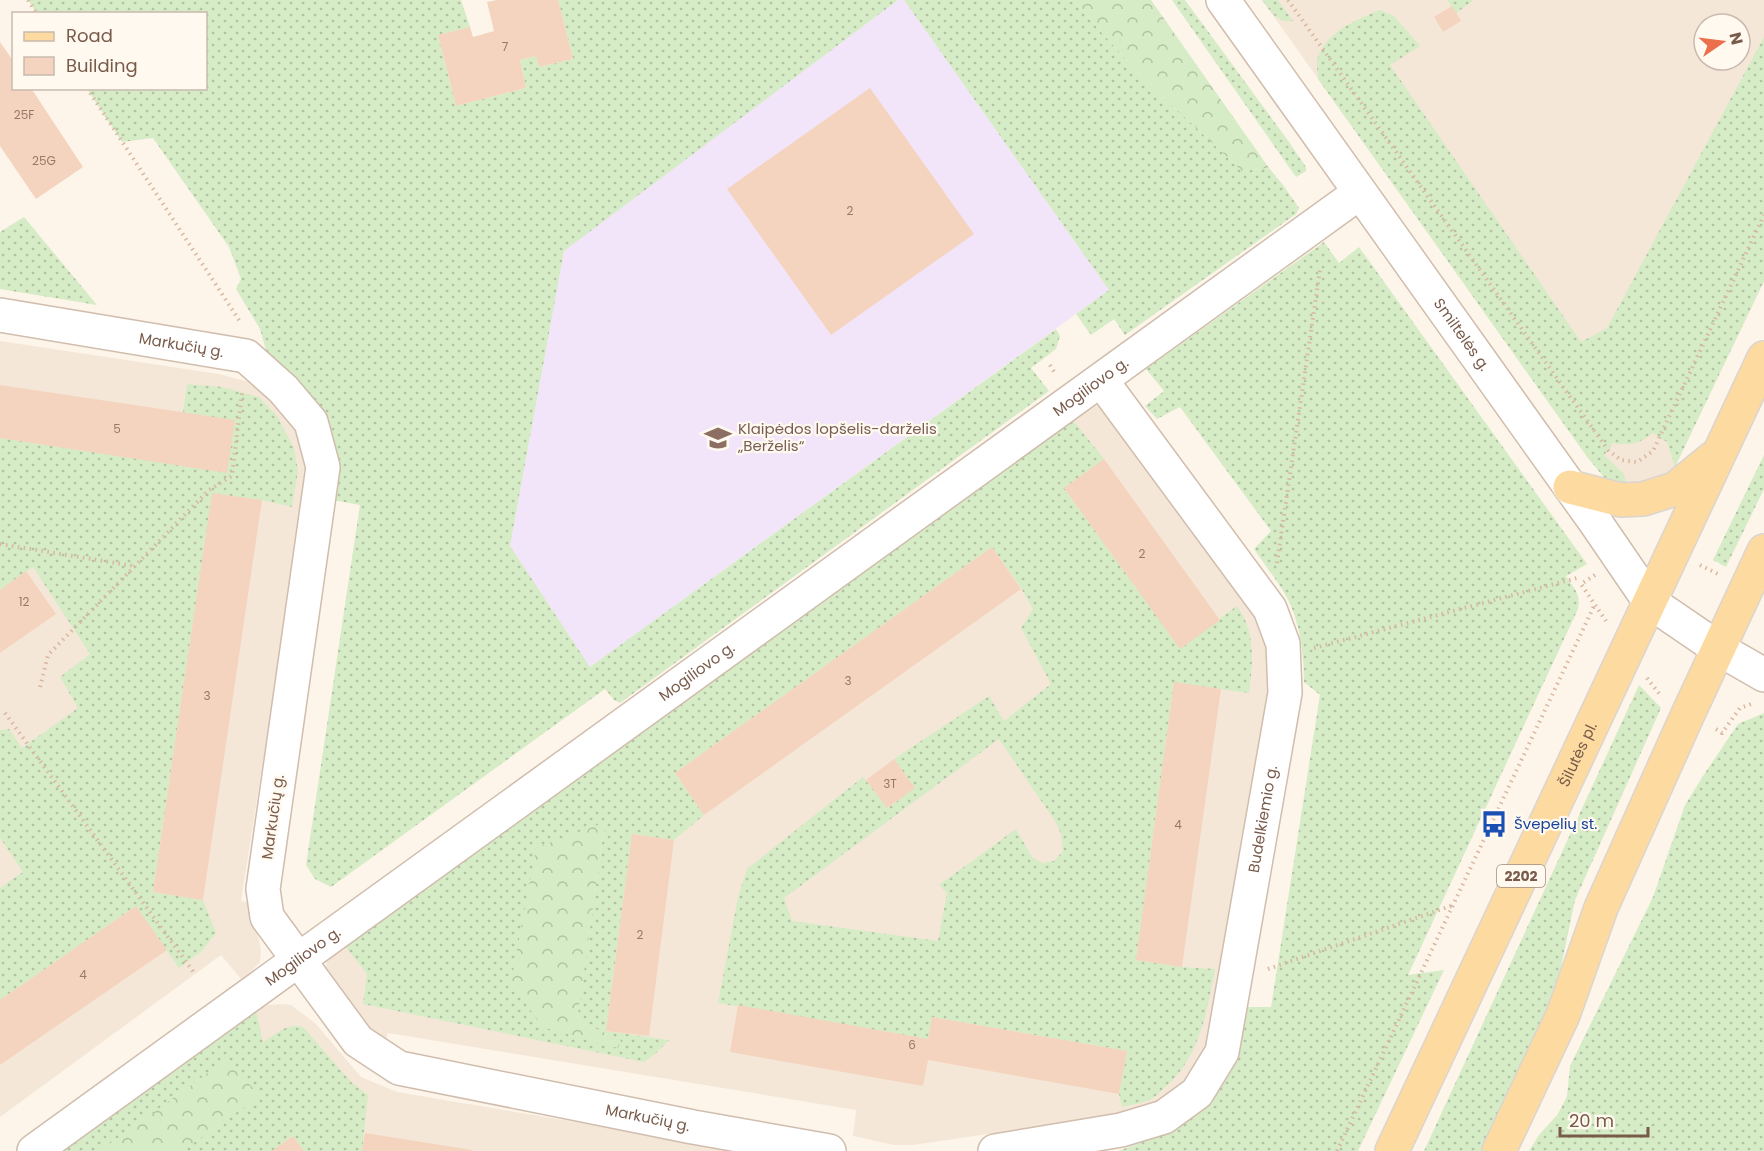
<svg xmlns="http://www.w3.org/2000/svg" width="1764" height="1151" font-family="Poppins,sans-serif">
<style>
.residential{fill:#f5e7d7;fill-rule:evenodd}
.education{fill:#f2e5fa}
.grass{fill:url(#grass-dots);fill-rule:evenodd}
.forest{fill:url(#forest-crowns)}
.building{fill:#f4d4bf}
.lines{fill:none;stroke-linecap:round;stroke-linejoin:round}
.minor-casing{stroke:#d0bdad;stroke-width:36}
.major-casing{stroke:#dcd4d0;stroke-width:36}
.path{stroke:#d9b7a1;stroke-width:4;stroke-dasharray:1.5 4.5;stroke-linecap:butt}
.minor{stroke:#fff;stroke-width:33}
.major{stroke:#fddba0;stroke-width:33}
.labels{text-anchor:middle;stroke-width:4.5;stroke-linejoin:round;paint-order:stroke}
.number-label{font-size:12px;fill:#987968}
.shield{fill:#fff9f0;stroke:#a18a7c;stroke-width:1.5}
.shield-label{font-size:14px;font-weight:bold;fill:#795b4b}
.street-label{font-size:15px;fill:#795b4b;stroke:#fff9f0}
.education-label{font-size:15px;fill:#785e54;stroke:#fff9f0;text-anchor:start}
.transit-label{font-size:15px;fill:#164399;stroke:#fff9f0;text-anchor:start}
</style>
<defs>
<pattern id="grass-dots" width="8" height="8" patternUnits="userSpaceOnUse" patternTransform="scale(1.5)"><rect width="8" height="8" fill="#d5ecc6"/><path d="M2 2h.1M6 6h.1" fill="none" stroke="#b2c2a3" stroke-width="1.8" stroke-linecap="round"/></pattern>
<pattern id="forest-crowns" width="20" height="18" patternUnits="userSpaceOnUse" patternTransform="scale(1.5)"><rect width="20" height="18" fill="#d5ecc6"/><path d="M2 6a3 3 0 1 1 6 0M12 15a3 3 0 1 1 6 0" fill="none" stroke="#b2c2a3"/></pattern>
</defs>
<rect width="100%" height="100%" fill="#fdf5e9"/>
<path class="residential" d="M1262,0H1764V281L1675,467L1669,475L1626,490L1588,458ZM1704,24H1740V60H1704Z
M0,341L219,374L268,387L301,432L307,464L300,524L241,901L251,903L261,950L260,962L242,980L221,955L0,1117Z
M1090,406H1100L1265,625L1272,679L1211,1028L1201,1059L1188,1081L1174,1095L1138,1112L913,1145H894L853,1136L856,1110L388,1033L384,1046L330,995L324,974L328,959L351,940Z
M283,1004L291,1005L315,1023L361,1077L397,1092L748,1151H60L253,1012L268,1005Z"/>
<path class="education" d="M898,0H904L1109,290L590,667L510,546L564,250Z"/>
<path class="grass" d="M28,0H461L470,27L438,35L456,106L526,88L520,60L536,56L539,67L573,59L558,0H898L564,251L510,546L590,667L1056,329L1060,336L1056,349L1031,368L1049,391L620,703L614,700L605,689L331,887L315,879L306,865L360,505L333,500L336,448L319,411L269,361L260,329L236,289L241,279L229,247L153,138L122,142L87,89L206,88V14L37,13Z
M904,0H1067C1082,3 1093,23 1103,34C1146,83 1195,126 1242,171L1269,168L1283,185L1299,208L1296,214L1125,335L1114,319L1091,335L1076,314L1109,290Z
M1172,0H1185L1289,142L1306,167V171L1296,177Z
M1262,0H1278L1293,21C1277,23 1271,12 1262,0Z
M1447,0H1474L1456,13Z
M1380,10L1394,16L1420,46L1390,65L1581,342L1607,328L1764,37V281L1675,467L1667,442L1653,433C1638,444 1631,446 1613,443L1604,455L1623,473L1630,489L1612,487L1588,458L1318,79C1318,73 1316,65 1317,60C1324,33 1357,19 1380,10Z
M24,217L97,305L0,289V232Z
M1324,242L1339,263L1359,247L1587,564L1566,576C1574,589 1581,593 1578,609L1408,975L1444,970L1358,1151H1118L1176,1130L1201,1109L1245,1007H1271L1320,695L1304,682C1304,654 1300,621 1286,596C1277,580 1264,564 1254,549L1271,531L1180,407L1157,419L1145,406L1164,391L1146,369Z
M187,384L222,387L259,397L277,416L294,448L298,471L292,507L262,500L212,494L153,892L203,900L216,933L202,951L179,968L136,906L0,1000V888L23,872L0,838V730L9,729L22,748L78,708L60,677L90,654L33,567L0,590V438L227,472L183,413Z
M1071,418L1104,459L1064,488L1180,648L1237,606C1256,632 1253,662 1249,693L1174,683L1136,960L1182,967L1215,969C1207,1012 1199,1060 1163,1089C1159,1093 1154,1098 1149,1100C1140,1104 1130,1105 1122,1107L1119,1094L1127,1051L932,1017L928,1039L718,1003L738,897L747,869L863,777L888,808L914,788L894,759L989,696L1004,721L1051,684L1021,628L1033,609L1021,588L992,547L675,773L704,815L674,840L632,834L606,1031L669,1040L655,1054L644,1062L363,1004L367,974L345,946ZM999,739L1055,821L1061,834L1063,851L1054,861L1042,863L1032,857L1016,829L939,885L947,893L938,941L792,921L784,898ZM605,823L577,1020L621,1041L618,1048L511,981Z
M1764,455V489L1726,567L1713,560Z
M1639,685L1661,708L1575,900L1554,1000L1481,1151H1424Z
M1764,713V1151H1529L1539,1135L1558,1114L1567,1096L1570,1066L1653,897L1685,805L1703,776L1738,724Z
M256,1011L263,1042C275,1035 290,1020 304,1028L352,1083L368,1095L362,1151H304L293,1136L272,1151H182L259,1096L227,1059L100,1151H60Z"/>
<path class="forest" d="M1067,0H1151L1269,168L1242,171C1195,126 1146,83 1103,34C1093,23 1082,3 1067,0Z
M605,822L577,1019L621,1041L618,1048L542,1027L511,982L536,848Z
M227,1059L260,1096L182,1151H100Z"/>
<path class="building" d="M497,0H558L573,59L539,67L536,56L520,60L526,88L456,106L438,35L470,27L473,37L494,31L487,2Z
M1452,6L1461,21L1443,32L1434,17Z
M0,42L14,62V88H31L83,167L36,199L0,146Z
M870,88L974,234L831,335L727,189Z
M0,385L235,420L227,473L0,438Z
M1104,459L1220,620L1180,649L1064,488Z
M212,493L262,500L203,900L153,892Z
M992,547L1021,589L704,815L675,773Z
M26,571L56,614L0,653V590Z
M1174,682L1221,689L1182,967L1136,960Z
M894,759L915,788L887,808L866,780Z
M632,834L674,840L649,1036L606,1031Z
M136,906L167,950L0,1065V1000Z
M738,1005L928,1039L932,1017L1127,1051L1119,1094L928,1060L923,1086L730,1052Z
M365,1133L472,1150V1151H362Z
M293,1136L304,1151H272Z"/>
<g class="lines">
<defs>
<g id="minor">
<path id="s1" d="M1223,0L1596,523L1650,602L1719,649L1764,675"/>
<path id="s2" d="M0,315L246,356L283,389L311,422L323,467L263,889L267,917L358,1041L399,1068L693,1127L829,1151"/>
<path id="s3" d="M34,1151L1359,193"/>
<path id="s4" d="M995,1151L1121,1130L1164,1117L1197,1093L1222,1052L1285,693L1283,644L1270,609L1101,380"/>
</g>
<g id="major">
<path d="M1570,487L1621,500L1643,499L1675,489L1713,458"/>
<path id="s5" d="M1392,1151L1764,358"/>
<path d="M1499,1151L1563,1015L1601,908L1688,714L1764,551"/>
</g>
</defs>
<use href="#minor" class="minor-casing"/>
<use href="#major" class="major-casing"/>
<path class="path" d="M28,0L37,14
M1288,0L1608,450L1621,460L1637,462L1653,451L1764,215
M87,88L241,323
M1050,365L1056,375
M0,544L134,566
M1277,563L1320,270
M1700,565L1720,575
M1595,575L1581,584L1606,621
M1314,648L1577,578
M1647,678L1661,696
M40,687L48,655L209,490L232,476L242,393
M5,713L195,974
M1716,729L1722,733L1740,708L1751,704
M1268,969L1451,906
M1337,1151L1595,604"/>
<use href="#minor" class="minor"/>
<use href="#major" class="major"/>
</g>
<defs>
<symbol id="school-bare" viewBox="-9 -9 18 18"><path d="M0-5L7-2L0 1L-7-2ZM-4 1L0 2.5L4 1V4Q0 6-4 4Z" fill="#8d6e63" stroke="#fff9f0" stroke-width="2.5" paint-order="stroke"/></symbol>
<symbol id="bus-bare" viewBox="-9 -9 18 18"><path d="M-5-6H5V4H4V6H2V4H-2V6H-4V4H-5ZM-3.5-4V0h7V-4ZM-3.5 1.2v1.5H-2V1.2ZM2 1.2v1.5H3.5V1.2Z" fill="#1a4fb4" stroke="#fff9f0" stroke-width="2.5" paint-order="stroke"/></symbol>
</defs>
<g fill-rule="evenodd">
<use href="#school-bare" x="699" y="419" width="38" height="38"/>
<use href="#bus-bare" x="1475" y="805" width="38" height="38"/>
</g>
<g class="labels">
<g class="number-label">
<text x="505" y="51">7</text>
<text x="24" y="119">25F</text>
<text x="44" y="165">25G</text>
<text x="850" y="215">2</text>
<text x="117" y="433">5</text>
<text x="1142" y="558">2</text>
<text x="24" y="606">12</text>
<text x="848" y="685">3</text>
<text x="207" y="700">3</text>
<text x="890" y="788">3T</text>
<text x="1178" y="829">4</text>
<text x="640" y="939">2</text>
<text x="83" y="979">4</text>
<text x="912" y="1049">6</text>
</g>
<rect class="shield" x="1497" y="865" width="48" height="22" rx="4.5"/>
<g class="shield-label">
<text x="1521" y="881">2202</text>
</g>
<g class="street-label">
<text dy="5" stroke="none"><textPath href="#s1" startOffset="411">Smiltelės g.</textPath></text>
<text dy="5" stroke="none"><textPath href="#s2" startOffset="184">Markučių g.</textPath></text>
<text dy="5" stroke="none"><textPath href="#s3" startOffset="1304">Mogiliovo g.</textPath></text>
<text dy="5" stroke="none"><textPath href="#s3" startOffset="818">Mogiliovo g.</textPath></text>
<text dy="5" stroke="none"><textPath href="#s5" startOffset="438">Šilutės pl.</textPath></text>
<text transform="translate(273 817) rotate(-82)" y="5">Markučių g.</text>
<text dy="5" stroke="none"><textPath href="#s4" startOffset="498">Budelkiemio g.</textPath></text>
<text dy="5" stroke="none"><textPath href="#s3" startOffset="332">Mogiliovo g.</textPath></text>
<text dy="5" stroke="none"><textPath href="#s2" startOffset="1300">Markučių g.</textPath></text>
</g>
<g class="education-label">
<text x="738" y="434">Klaipėdos lopšelis-darželis<tspan x="738" dy="17">„Berželis“</tspan></text>
</g>
<g class="transit-label">
<text x="1514" y="829">Švepelių st.</text>
</g>
</g>
<rect x="12" y="12" width="195" height="78" fill="#fff9f0" stroke="#c9baae" stroke-width="1.5"/>
<rect x="24" y="32" width="30" height="9" fill="#fddba0" stroke="#c9baae" stroke-width="1.5"/>
<text x="66" y="42" font-size="18" fill="#795b4b">Road</text>
<rect x="24" y="57" width="30" height="18" fill="#f4d4bf" stroke="#c9baae" stroke-width="1.5"/>
<text x="66" y="72" font-size="18" fill="#795b4b">Building</text>
<g transform="translate(1722 42) rotate(76)"><circle r="28" fill="#fff9f0" stroke="#c9baae" stroke-width="1.5"/>
<path d="M0-4.5L10 22L0 15L-10 22Z" fill="#eb6f4a"/>
<text y="-9" font-size="16" font-weight="bold" text-anchor="middle" fill="#795b4b">N</text>
</g>
<path d="M1560 1127v9h88v-9" fill="none" stroke="#795b4b" stroke-width="3"/>
<text x="1569" y="1127" font-size="18" fill="#795b4b" stroke="#fff9f0" stroke-width="4.5" paint-order="stroke">20 m</text>
</svg>
